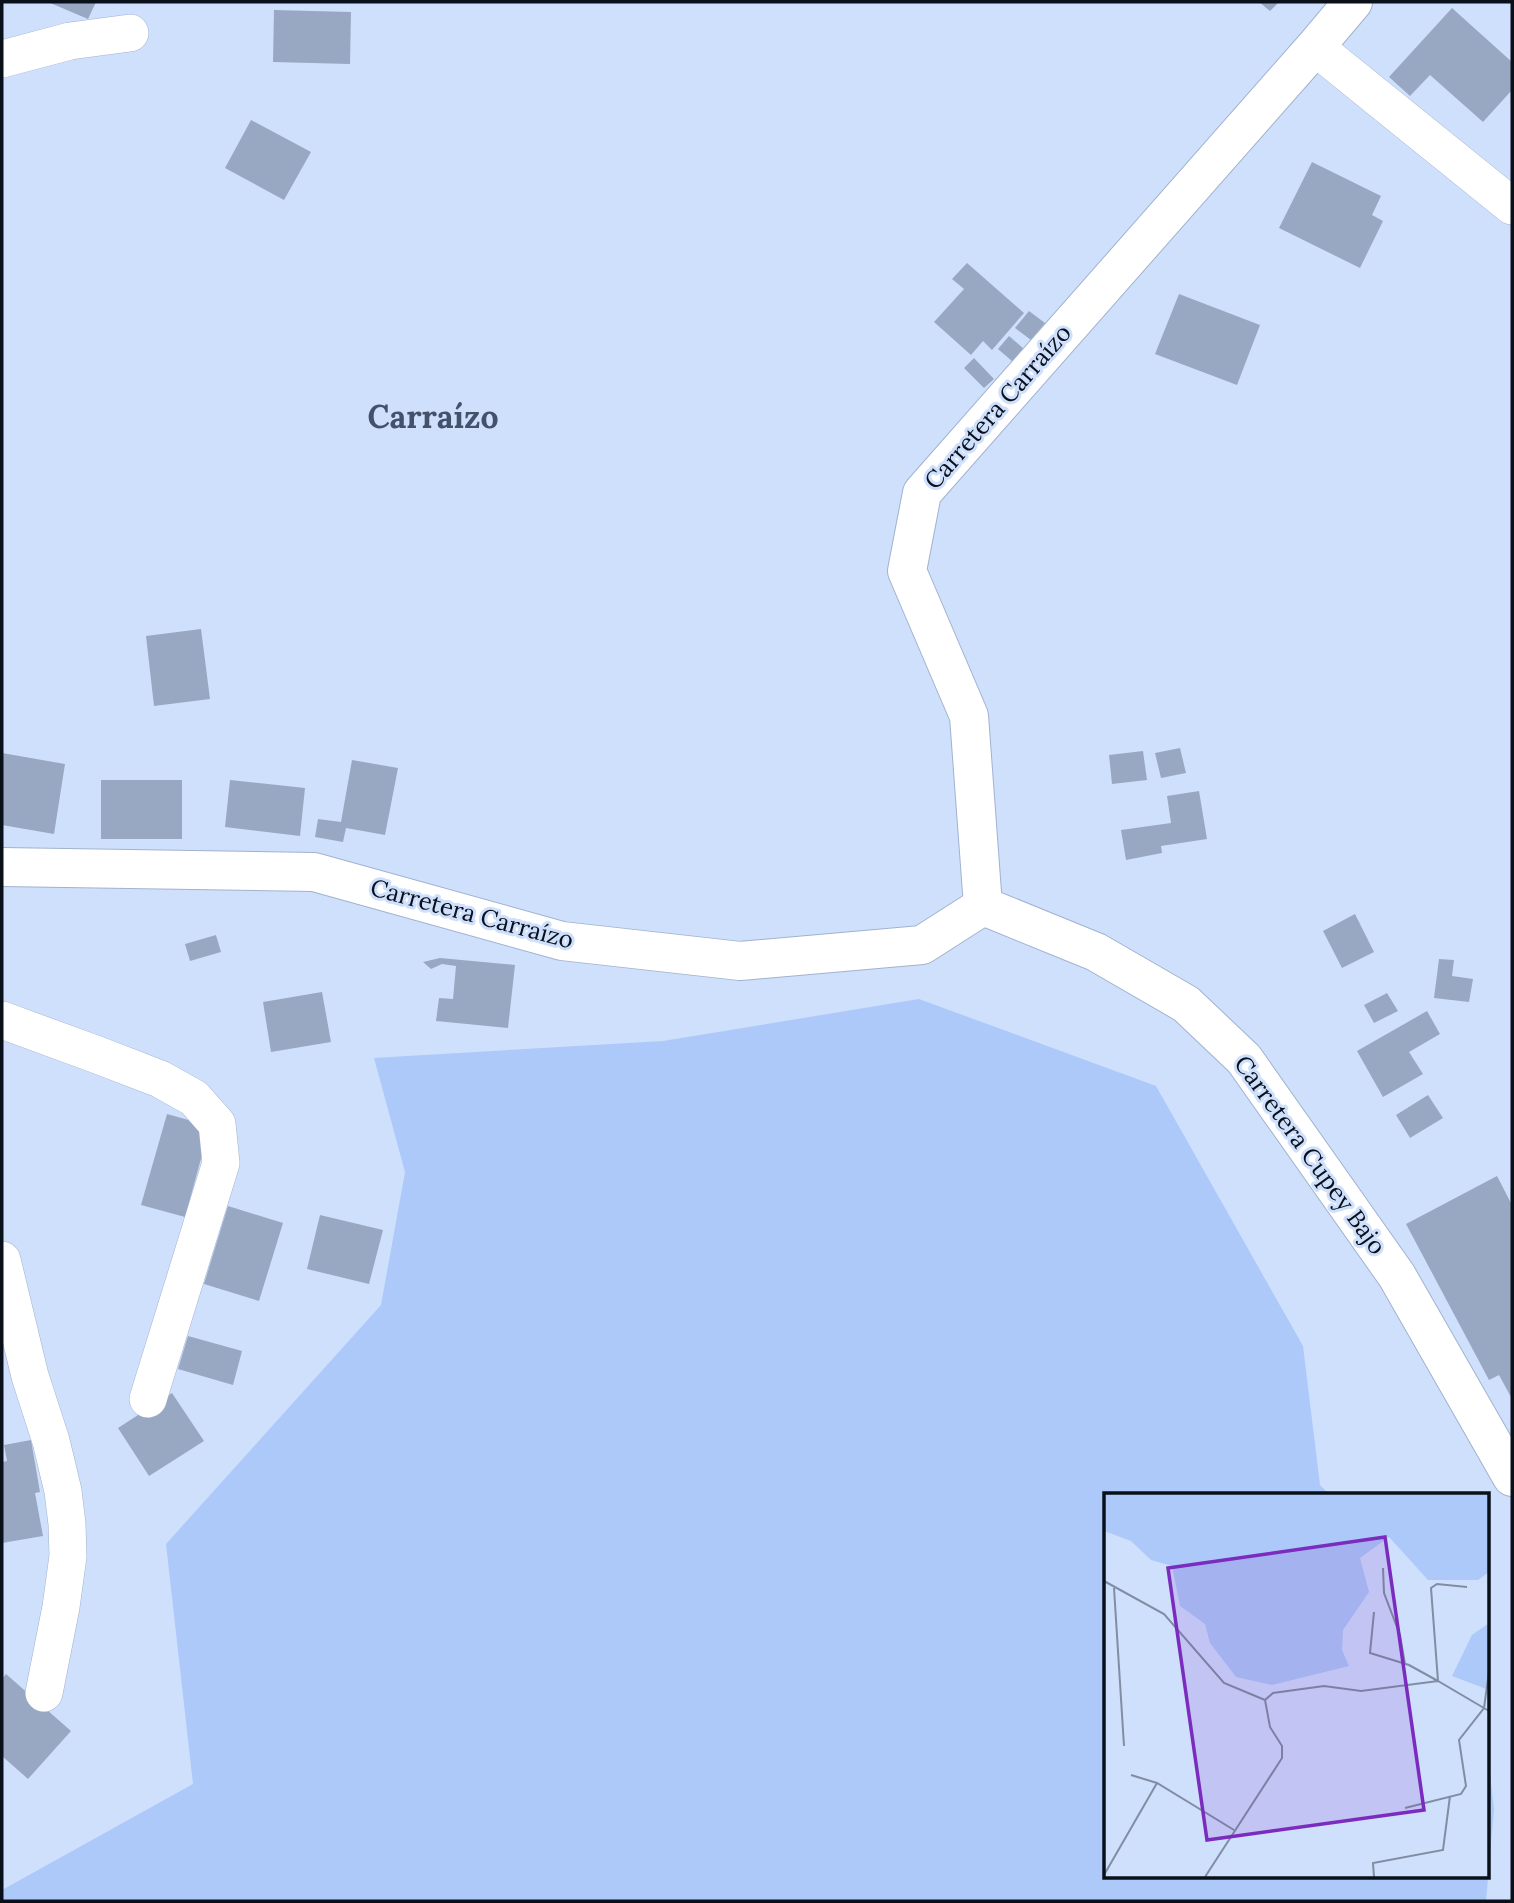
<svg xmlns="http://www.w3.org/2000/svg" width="1514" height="1903" font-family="Lora,serif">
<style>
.green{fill:#acc9f9}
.building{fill:#98a8c3}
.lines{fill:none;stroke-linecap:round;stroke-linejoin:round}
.minor-casing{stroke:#a1b2ce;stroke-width:38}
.tertiary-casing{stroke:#a1b2ce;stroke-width:40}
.minor{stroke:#fff;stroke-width:37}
.tertiary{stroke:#fff;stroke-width:38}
.labels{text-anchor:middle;stroke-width:6;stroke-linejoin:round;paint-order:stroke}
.street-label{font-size:24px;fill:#0a101a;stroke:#cfe0fd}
.district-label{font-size:32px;font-weight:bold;fill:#43526a;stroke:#cfe0fd}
.inset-road{fill:none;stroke:#808da2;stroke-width:2}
.view{fill:#7b2cbf;fill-opacity:0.15;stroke:#7b2cbf;stroke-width:3.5}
.inset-edge{fill:none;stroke:#0a101a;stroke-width:3.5}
</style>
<rect width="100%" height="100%" fill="#cfe0fd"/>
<path class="green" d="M919,999L1156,1086L1303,1346L1320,1485L1330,1495H1106V1877H1488V1756L1494,1809L1486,1901H2V1890L193,1784L166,1544L381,1305L405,1172L374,1058L663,1041Z"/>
<path class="building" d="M48,2H96L88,19Z
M1259,2H1279L1270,11Z
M1452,8L1512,62V90L1483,122L1430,75L1410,96L1389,77Z
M274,10L351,12L350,64L273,62Z
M251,120L311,152L284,200L225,168Z
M1312,162L1381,196L1372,215L1383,221L1360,268L1279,228Z
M967,263L1024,313L992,350L983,341L971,355L934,322L964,289L952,279Z
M1179,294L1260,325L1237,385L1155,354Z
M1029,311L1045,323L1031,340L1015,328Z
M1009,336L1024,349L1013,362L998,349Z
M974,358L994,379L984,388L964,368Z
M201,629L210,699L154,706L146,636Z
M1180,748L1186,773L1161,778L1155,753Z
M1143,751L1147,780L1112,784L1109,755Z
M2,753L65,764L54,834L2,825Z
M352,760L398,768L385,835L346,828L343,842L315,837L318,819L341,822Z
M101,780H182V839H101Z
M230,780L305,788L300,836L225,827Z
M1199,791L1207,839L1161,846L1162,853L1126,860L1121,830L1171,823L1167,796Z
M1355,914L1374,952L1342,968L1323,931Z
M216,935L221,952L190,961L185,944Z
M440,958L515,965L508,1028L436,1021L439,998L453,999L456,966L442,964L431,969L423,962Z
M1439,959L1454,960L1452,976L1473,979L1469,1002L1434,998Z
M322,992L331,1042L271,1052L263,1002Z
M1387,993L1398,1011L1374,1023L1364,1005Z
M1427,1011L1440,1034L1409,1052L1423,1074L1383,1097L1357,1051Z
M1428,1095L1443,1118L1410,1138L1396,1115Z
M167,1114L210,1126L185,1217L141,1205Z
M1497,1176L1512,1205V1399L1499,1375L1489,1380L1406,1224Z
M228,1206L283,1223L259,1301L204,1284Z
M320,1215L383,1230L369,1284L307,1269Z
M188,1336L242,1351L233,1385L178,1369Z
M172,1393L204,1441L149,1476L118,1428Z
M31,1440L40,1492L35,1493L43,1536L2,1543V1462L7,1461L4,1445Z
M6,1674L71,1731L28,1779L2,1756V1679Z"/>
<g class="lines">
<defs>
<path id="minor" d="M1315,47L1512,206
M2,59L70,41L130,33
M2,1020L95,1054L160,1079L194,1098L217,1124L221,1163L148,1399
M2,1260L30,1376L51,1441L63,1491L67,1524L68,1556L61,1607L44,1693"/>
<path id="tertiary" d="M2,867L314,872L562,941L740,961L922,945L983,906L969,716L907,571L922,493L1315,47L1353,2
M983,906L1096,952L1186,1004L1244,1059L1397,1276L1512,1477"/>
</defs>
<use href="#minor" class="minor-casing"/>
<use href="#tertiary" class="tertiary-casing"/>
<use href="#minor" class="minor"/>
<use href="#tertiary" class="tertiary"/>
</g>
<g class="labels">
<g class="street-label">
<text transform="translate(998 407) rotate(-49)" y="8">Carretera Carraízo</text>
<text transform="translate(472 914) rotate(15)" y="8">Carretera Carraízo</text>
<text transform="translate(1310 1155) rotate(54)" y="8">Carretera Cupey Bajo</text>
</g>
<g class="district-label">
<text x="433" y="428">Carraízo</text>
</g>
</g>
<g transform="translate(1104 1493)">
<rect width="385" height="385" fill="#cfe0fd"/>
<path d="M0,1H385V79L374,87H324L285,44L256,65L265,99L239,137L238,157L245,173L168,192L132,184L106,150L101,131L76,113L68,73L47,67L27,48L0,38ZM385,130V197L348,183L368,142Z" fill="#acc9f9"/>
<path class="inset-road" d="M279,75L280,100L296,142L301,171M0,88L60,121L120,190L161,207M10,95L20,253M270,119L266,160L305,172L334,188M334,188L327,95L333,91L363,94M27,282L53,290L130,337M301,315L357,301L362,293L355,247L380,215L385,179M0,382L53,290M101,384L178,265V253L166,234L161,207L169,200L220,193L257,198L334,188L385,218M270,384L269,370L339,357L346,303"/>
<path class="view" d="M281,44L320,317L103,347L64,75Z"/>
<rect width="385" height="385" class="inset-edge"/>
</g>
<rect width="1514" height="1903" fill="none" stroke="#0a101a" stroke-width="7"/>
</svg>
